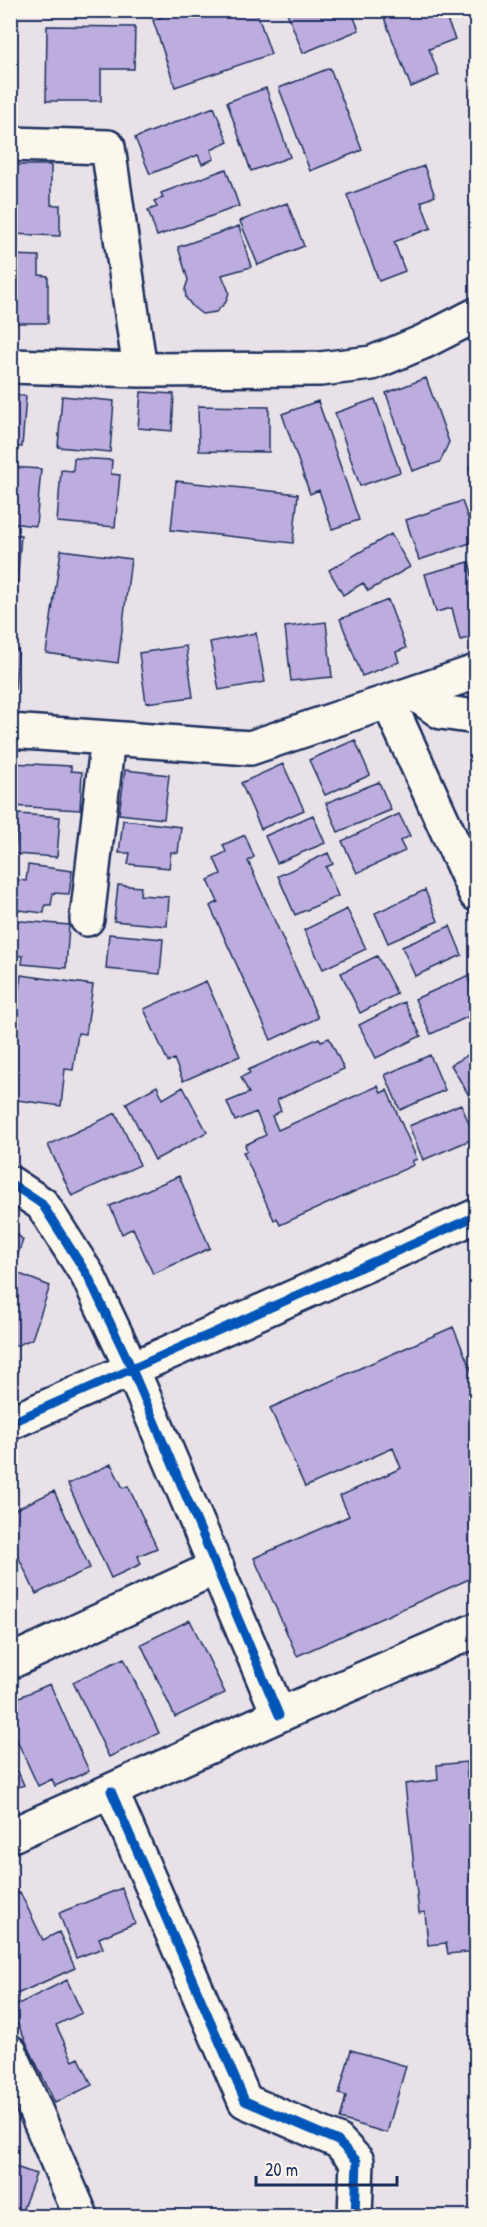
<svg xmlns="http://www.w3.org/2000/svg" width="487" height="2227" font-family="'Patrick Hand',sans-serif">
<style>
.building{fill:#bdadde;stroke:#1b2f5e;stroke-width:1.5}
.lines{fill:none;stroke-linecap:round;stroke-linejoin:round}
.minor-casing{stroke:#1b2f5e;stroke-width:38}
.minor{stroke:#fbf7ec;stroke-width:33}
.cycleway-casing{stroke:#fbf7ec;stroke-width:13}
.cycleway{stroke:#0057b8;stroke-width:9}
</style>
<rect width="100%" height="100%" fill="#e8e1e8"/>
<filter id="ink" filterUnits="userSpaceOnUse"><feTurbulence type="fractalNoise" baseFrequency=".0167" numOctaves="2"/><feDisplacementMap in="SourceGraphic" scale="12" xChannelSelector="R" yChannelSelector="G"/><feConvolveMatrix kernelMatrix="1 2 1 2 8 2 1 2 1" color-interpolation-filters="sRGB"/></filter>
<g filter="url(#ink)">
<path class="building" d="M160,10H256L271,54L175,87L153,20L162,17Z
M286,10H351L359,30L303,53Z
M381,10H443L455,39L429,49L439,75L411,87Z
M47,26L135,27L134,69H101V101H46Z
M10,34H17L15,67H10Z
M330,68L362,150L310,171L279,88Z
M266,88L290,157L251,171L227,102Z
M214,107L228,142L211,150L214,159L202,164L198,155L150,174L135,138Z
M10,165H51V205H60V236L10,234Z
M424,166L435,196L421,202L431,228L394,242L405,271L379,281L347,195Z
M226,169L239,206L157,236L148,210L157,207L154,201L163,198L161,193Z
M287,203L304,246L258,265L240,221Z
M239,226L251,267L222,275L229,292L226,302L216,312L202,314L193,307L186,298L185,289L188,280L178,247Z
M10,255L39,256V275L48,276V323H10Z
M426,378L449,442L440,462L412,471L386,393Z
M141,392L174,394L172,431L138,428Z
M10,395L26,396L22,447H10Z
M62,396L114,401L110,452L58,447Z
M375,399L400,472L360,486L335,413Z
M318,401L359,520L332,529L319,490L310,494L282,414Z
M198,406L269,407V452L199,451Z
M74,458L112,460L111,474L120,475L115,527L57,522L61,470L73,471Z
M476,466V490L469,468Z
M10,467L41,469L36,526L10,523Z
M176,481L298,494L293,543L171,530Z
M462,501L476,541L419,560L406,520Z
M391,534L410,567L368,591L363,583L343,595L329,570Z
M10,535H21L15,614H10Z
M61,550L131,559L118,663L46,653Z
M469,562L476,590V636L460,640L452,608L436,612L425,574Z
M388,600L406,648L396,652L399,662L362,676L340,619Z
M326,622L332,677L291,681L285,627Z
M256,633L265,682L219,690L210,642Z
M186,646L193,697L146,703L139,653Z
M10,649L18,650L15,689H10Z
M355,740L370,775L325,795L309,760Z
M10,763L71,766V771L82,772L80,810L10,806Z
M283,764L304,810L261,829L241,783Z
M125,770L169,775L164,819L119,814Z
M379,782L391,810L338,832L326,803Z
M18,814L60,817L57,857L15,854Z
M399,814L410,836L400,841L405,851L357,873L342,841Z
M313,815L325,843L277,863L265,836Z
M123,820L181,827L178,853L171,852L169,868L128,864L130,853H119Z
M245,835L254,857L248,861L318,1018L271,1040L210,906L218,902L208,880L221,874L214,858L226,852L223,845Z
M328,853L333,864L326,867L338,896L295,915L278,876Z
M28,865L72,871L69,894L53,893L51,905H45L44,913L10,909V879L26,881Z
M118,885L141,887L140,895L169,897L167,926L114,921Z
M425,890L438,921L388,943L375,913Z
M347,909L366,949L323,969L304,930Z
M10,920L69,925L66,968L22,964L23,956L10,955Z
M450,926L462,955L415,976L402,947Z
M109,934L163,939L160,974L106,969Z
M377,956L397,994L360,1013L341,973Z
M21,975L93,985L86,1034L78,1033L73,1070L65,1069L61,1106L10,1099V1003L17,1004Z
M467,976L476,997V1013L431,1034L415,999Z
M206,981L240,1056L183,1081L174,1059L168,1062L144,1009Z
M404,1002L421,1036L376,1058L359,1025Z
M319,1038L321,1041L329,1038L344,1069L277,1100L281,1111L272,1116L278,1130L378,1086L381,1093L387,1090L417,1159L412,1161L414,1165L280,1225L277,1218L274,1220L243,1152L247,1151L245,1145L266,1135L256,1112L235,1121L227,1102L249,1093L241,1077L250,1073L248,1070Z
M476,1050V1089L468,1094L451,1065Z
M430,1055L445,1090L400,1110L385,1075Z
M157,1086L163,1099L183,1087L207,1132L155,1160L126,1103Z
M461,1104L475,1138L423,1160L409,1126Z
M116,1113L140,1165L72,1196L48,1145Z
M179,1176L210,1248L153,1274L133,1228L122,1234L110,1206Z
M10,1227L23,1240L12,1271L50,1286L32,1339L16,1346L10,1344Z
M453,1327L476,1381V1576L297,1656L254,1558L349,1516L340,1496L401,1468L393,1448L305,1487L270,1408Z
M111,1464L123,1488L128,1486L157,1548L138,1556L141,1564L111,1578L68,1484Z
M54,1491L90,1568L36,1594L10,1539V1512Z
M190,1620L225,1693L175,1717L141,1644Z
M124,1658L159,1733L109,1757L73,1682Z
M50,1684L89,1771L55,1786L52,1779L38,1786L10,1725V1701Z
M10,1753L24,1785L10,1790Z
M466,1762L467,1777L476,1776V1951L448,1954L446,1943L428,1945L425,1912L419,1913L405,1784L438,1780L437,1765Z
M122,1888L135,1923L99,1938L103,1948L76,1958L59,1913Z
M20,1892L43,1940L59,1932L75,1968L10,1997V1897Z
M67,1980L82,2013L56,2025L73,2061L79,2058L92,2085L55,2103L10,2008Z
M351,2050L406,2066L387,2133L340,2119L346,2096L339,2094Z
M10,2165L36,2174L20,2216H10Z"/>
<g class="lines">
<defs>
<path id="minor" d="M10,144L108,147L140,370
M10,366L140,370L320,369L372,363L423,342L476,315
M414,693L441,712L476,717
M389,703L476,894
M10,731L250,748L476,672
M87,919L108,738
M10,1183L42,1204L88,1276L132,1369L279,1715
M10,1423L476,1216
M10,1662L217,1567
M111,1791L245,2101L338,2141L357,2161L355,2216
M10,1836L279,1715L476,1630
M10,2052L81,2216"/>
</defs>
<use href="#minor" class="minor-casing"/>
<use href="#minor" class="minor"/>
<defs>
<path id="cycleway" d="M10,1183L42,1204L88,1276L132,1369L279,1715
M10,1423L476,1216
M111,1791L245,2101L338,2141L357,2161L355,2216"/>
</defs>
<use href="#cycleway" class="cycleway-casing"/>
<use href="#cycleway" class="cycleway"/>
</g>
</g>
<rect width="487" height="2227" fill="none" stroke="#fbf7ec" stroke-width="36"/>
<rect x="18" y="18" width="451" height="2191" fill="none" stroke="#1b2f5e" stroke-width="2" filter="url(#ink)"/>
<path d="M256 2176v9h141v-9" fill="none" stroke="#1b2f5e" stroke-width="3"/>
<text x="265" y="2176" font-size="18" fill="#1b2f5e" stroke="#fbf7ec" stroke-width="4.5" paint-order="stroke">20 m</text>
</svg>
